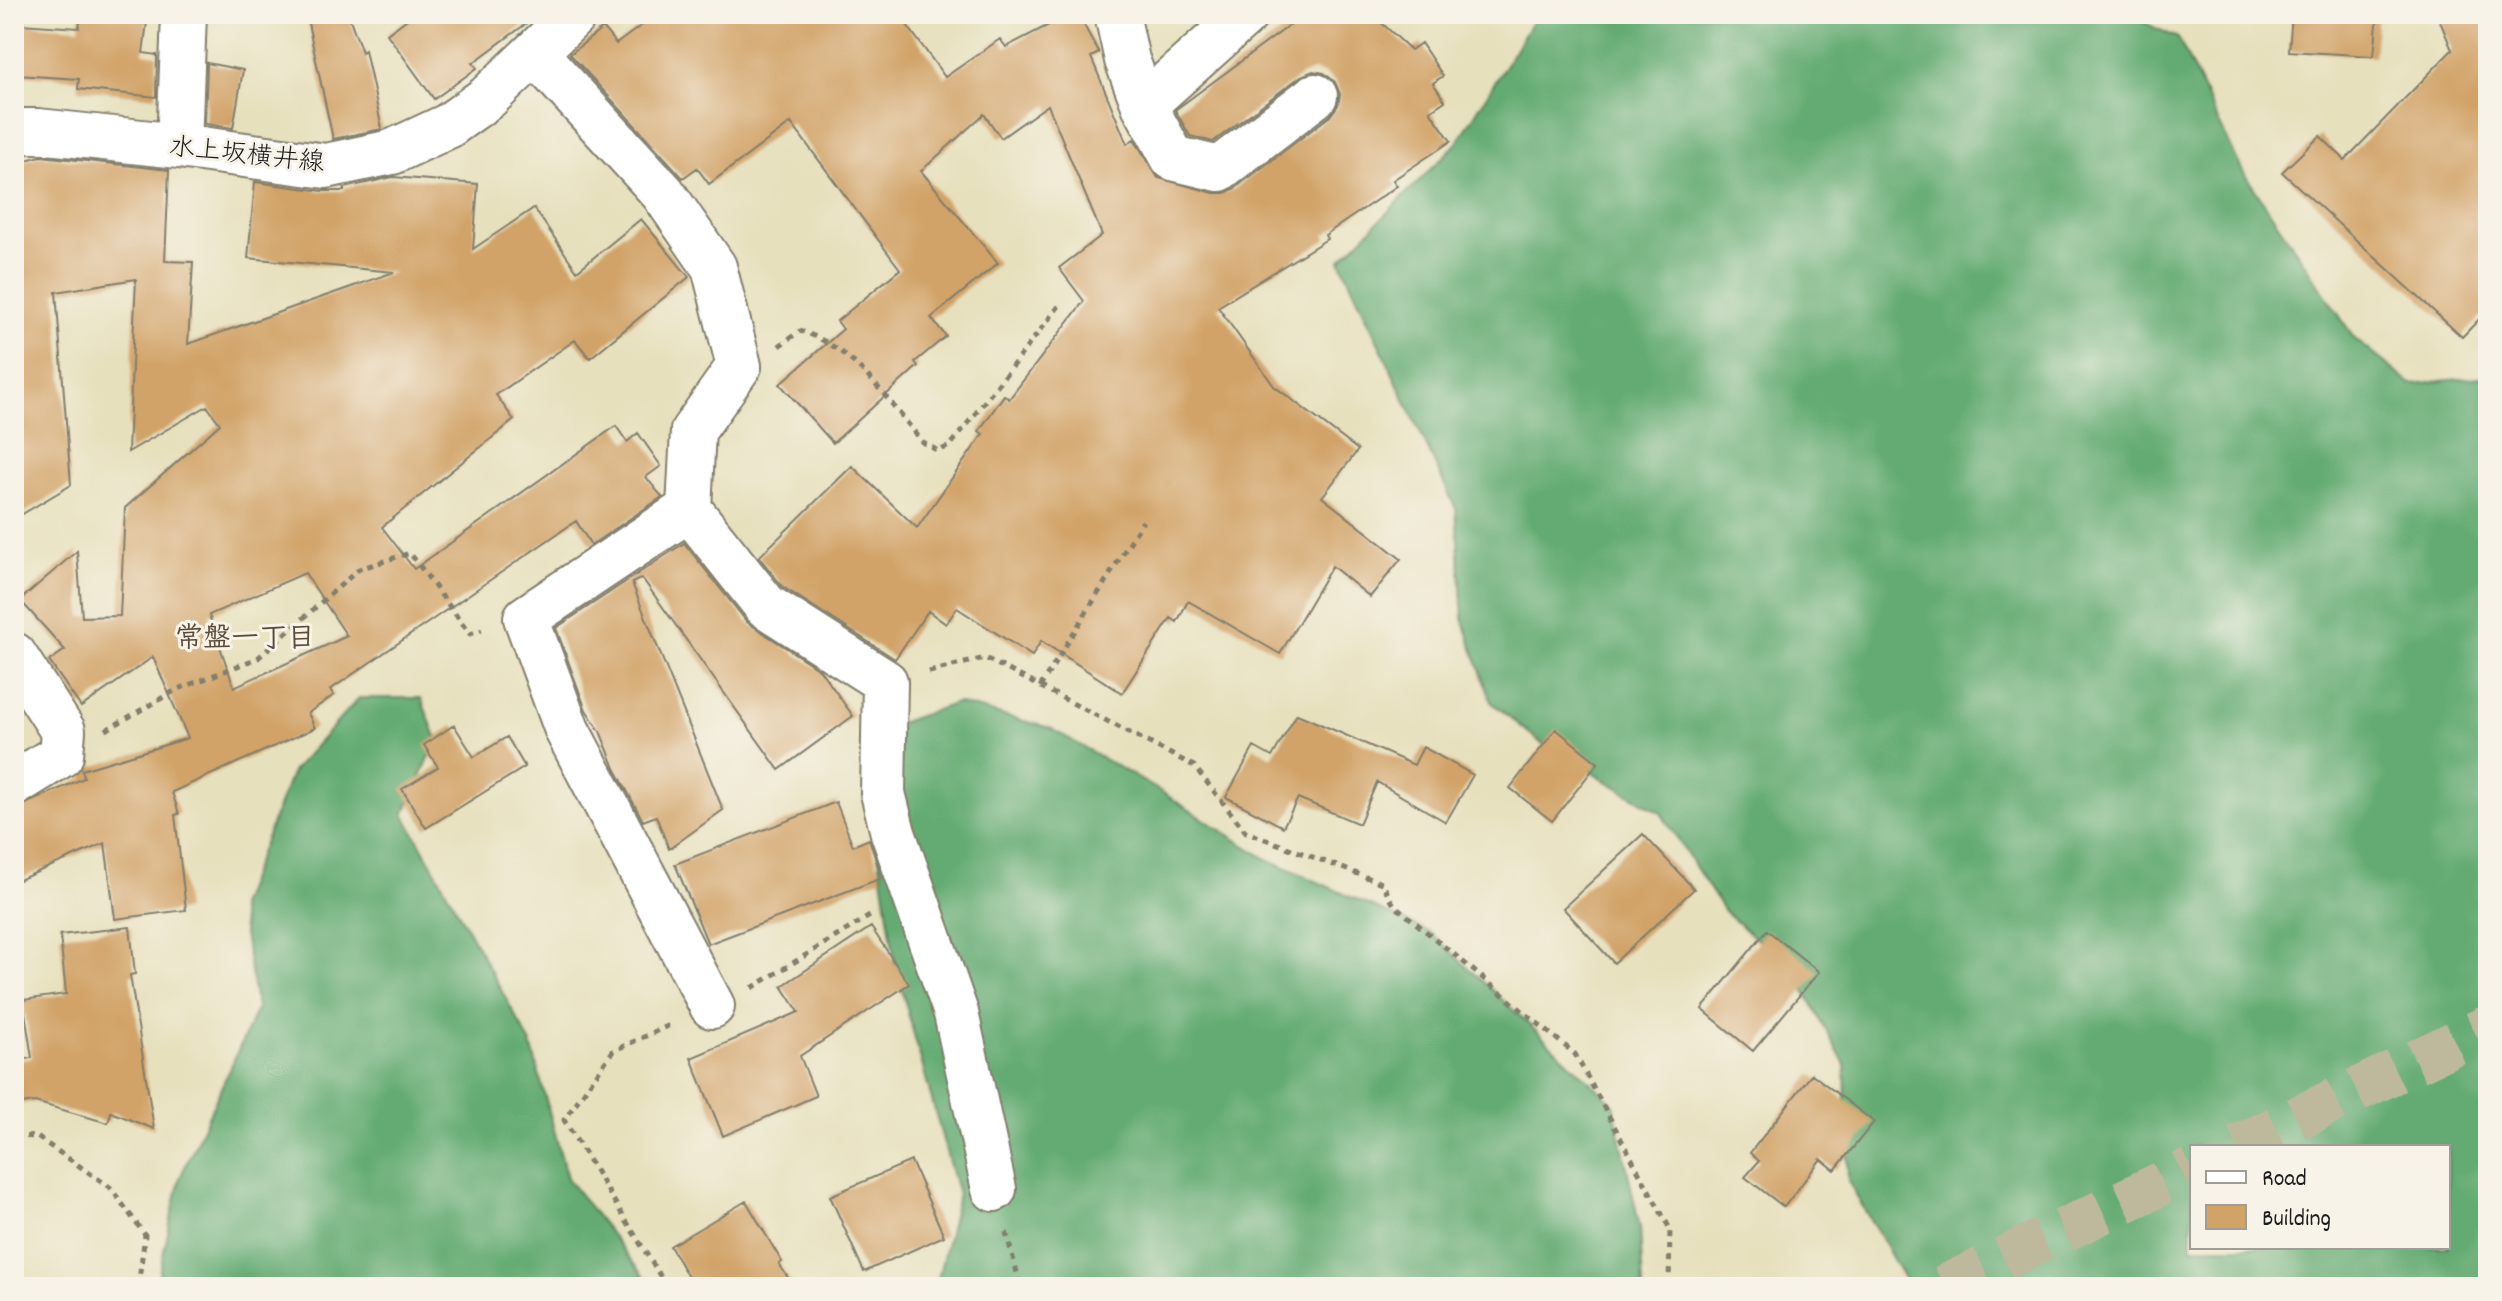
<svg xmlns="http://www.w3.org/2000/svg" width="2502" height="1301" font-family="Dekko,'Klee One',sans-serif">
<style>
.forest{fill:#63ab72;stroke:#406447;stroke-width:2;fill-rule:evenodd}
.building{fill:#d1a367;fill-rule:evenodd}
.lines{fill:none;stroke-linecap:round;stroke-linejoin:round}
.tertiary-tunnel{stroke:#beb99d;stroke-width:44;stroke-dasharray:44 22;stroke-linecap:butt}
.minor-casing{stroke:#827e6c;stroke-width:48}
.path{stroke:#827e6c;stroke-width:5;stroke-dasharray:6 6;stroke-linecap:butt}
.minor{stroke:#fff;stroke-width:44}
.labels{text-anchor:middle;stroke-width:6;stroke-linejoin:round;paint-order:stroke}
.street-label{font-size:26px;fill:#1c1c1c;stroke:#f7f3e8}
.neighbourhood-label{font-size:28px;font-weight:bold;fill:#5b4b36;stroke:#f7f3e8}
</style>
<rect width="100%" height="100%" fill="#f7f3e8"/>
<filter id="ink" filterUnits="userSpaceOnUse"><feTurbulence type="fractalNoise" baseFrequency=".0125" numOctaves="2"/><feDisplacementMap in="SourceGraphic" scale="16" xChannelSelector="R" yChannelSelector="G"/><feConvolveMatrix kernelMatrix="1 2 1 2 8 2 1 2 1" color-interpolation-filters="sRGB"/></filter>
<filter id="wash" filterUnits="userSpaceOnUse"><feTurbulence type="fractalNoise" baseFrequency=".006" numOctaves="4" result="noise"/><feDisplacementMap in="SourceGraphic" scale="32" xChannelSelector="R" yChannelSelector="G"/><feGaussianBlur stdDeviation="1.8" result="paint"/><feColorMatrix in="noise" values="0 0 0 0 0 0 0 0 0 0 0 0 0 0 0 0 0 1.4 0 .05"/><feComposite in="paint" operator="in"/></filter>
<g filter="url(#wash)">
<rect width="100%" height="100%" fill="#e7e0bd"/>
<path class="forest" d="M1537,14H2125L2178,38L2242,170L2355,339L2411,384L2488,376V1287H1909L1848,1181L1845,1065L1795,972L1724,911L1661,813L1540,742L1491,702L1463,619L1456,509L1340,260L1458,142ZM2192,1147H2448V1247H2192Z
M359,698H421L437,740L404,814L531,1044L567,1178L652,1287H156L180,1178L257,1009L239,906L292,772Z
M956,703L1050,728L1160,791L1265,858L1431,933L1613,1103L1640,1228L1643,1287H936L958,1195L896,969L871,804L896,724Z"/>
<g id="blocks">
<path class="building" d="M81,14H148L143,53L157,55L156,97L78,89L79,79L17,75L21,24L79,28Z
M306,14H348L362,52L365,50L382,129L333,139Z
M414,14H539L473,63L477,68L434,99L387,34Z
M657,14H899L945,77L1000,39L1006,47L1070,14H1078L1099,53L1091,57L1127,144L1134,139L1158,178L1214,193H1225L1234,189L1330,116L1338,105L1340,94L1335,82L1324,73L1313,71L1301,76L1213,142L1190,136L1175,110L1305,14H1372L1411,50L1421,43L1443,76L1433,83L1445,101L1430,111L1451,141L1393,180L1397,186L1325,235L1327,239L1218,307L1274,386L1358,450L1322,497L1401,559L1370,597L1332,566L1280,654L1188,601L1177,622L1171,618L1122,693L1041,641L1032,656L957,608L946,624L928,611L895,659L783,587L759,557L852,466L917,528L983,434L979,431L1004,395L1009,399L1084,301L1059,268L1102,235L1048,105L1001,138L984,114L921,171L998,263L931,318L946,336L915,362L918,366L833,443L780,384L843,329L837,321L900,269L791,123L709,184L697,168L683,178L570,54L603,28L616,44Z
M2292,14H2378L2374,56L2289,51Z
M2437,14H2488V310L2462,337L2282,172L2320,136L2345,160L2452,50Z
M207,63L243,70L233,128L205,124Z
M41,156L169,170L165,261L193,262L188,344L394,272L248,258L255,182L323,191H344V188L393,177L478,184L473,249L534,208L577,271L641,219L689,277L590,358L575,340L496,395L514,420L382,527L414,569L616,426L627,442L638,433L661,466L646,477L662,497L591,545L576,521L330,690L334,695L308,713L315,728L172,792L179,814L175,815L186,910L115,919L105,843L14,882V809L84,778L82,770L188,738L153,657L81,707L49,661L65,650L20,600L77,551L82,617L120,616L125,508L220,424L207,406L128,452L136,279L56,292L71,485L14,519V163ZM305,573L347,636L234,687L209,615Z
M684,543L747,622L820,670L853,716L779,770L642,578L632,583L723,810L669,849L656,816L643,821L615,768L600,731L586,710L556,628Z
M1297,714L1414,765L1423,747L1473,775L1446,822L1377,782L1359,824L1298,798L1283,827L1226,797L1254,747L1272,757Z
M454,725L474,757L507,737L525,767L426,828L402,789L438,767L424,745Z
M1556,729L1598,763L1552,821L1510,788Z
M836,802L853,846L869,839L882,878L708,944L675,864Z
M1643,834L1694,889L1614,963L1563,908Z
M130,927L135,974L130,975L154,1129L111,1112L108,1123L35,1102L14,1105V1061L32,1058L23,1000L66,994L60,935Z
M871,927L909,984L800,1056L816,1096L723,1136L691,1058L799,1012L782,986Z
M1767,930L1819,972L1753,1051L1702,1009Z
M1812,1074L1874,1122L1835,1170L1821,1159L1784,1207L1745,1177L1759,1161L1750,1153Z
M911,1161L944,1236L864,1272L830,1196Z
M746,1201L782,1262L779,1264L794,1287H694L670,1246Z"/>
</g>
</g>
<g filter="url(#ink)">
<use href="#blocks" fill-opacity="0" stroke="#827e6c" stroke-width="2"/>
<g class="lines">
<path class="tertiary-tunnel" d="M2237,1147L2488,1027
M1944,1287L2192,1169"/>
<defs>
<path id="minor" d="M1117,14L1127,60L1144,105L1173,158L1219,169L1315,96
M535,53L663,193L714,267L739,366L693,431L689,509L766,606L885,682L883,793L893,833L956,1013L994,1189
M1144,105L1246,14
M14,131H38L179,146L326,166L392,152L448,126L487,98L575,14
M179,146L184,14
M689,509L526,618L567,730L712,1006
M14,655L63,731L61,755L14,784"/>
</defs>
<use href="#minor" class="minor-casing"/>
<path class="path" d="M779,346L800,331C853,346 888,401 923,442L938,451L950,446L1059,306
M929,672L985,658L1194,766L1246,832L1382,883L1394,905L1575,1054L1670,1229L1669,1287
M1040,687L1143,521
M106,730L176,690L258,658L359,569L410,553L470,634L482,630
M752,988L873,914
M14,1136L37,1137L110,1187L145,1235L138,1287
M1006,1232L1021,1287
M667,1287L564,1120L613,1051L670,1025"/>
<use href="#minor" class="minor"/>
</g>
</g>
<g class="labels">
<g class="street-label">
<text transform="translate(247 153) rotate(6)" y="9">水上坂横井線</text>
</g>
<g class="neighbourhood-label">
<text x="245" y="646">常盤一丁目</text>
</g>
</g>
<rect width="2502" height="1301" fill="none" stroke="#f7f3e8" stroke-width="48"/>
<rect x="2190" y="1145" width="260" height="104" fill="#f7f3e8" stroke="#9f9d96" stroke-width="2"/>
<rect x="2206" y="1171" width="40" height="12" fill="#ffffff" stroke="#9f9d96" stroke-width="2"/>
<text x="2262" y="1185" font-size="24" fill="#1c1c1c">Road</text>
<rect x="2206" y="1205" width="40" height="24" fill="#d1a367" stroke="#9f9d96" stroke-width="2"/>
<text x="2262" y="1225" font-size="24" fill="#1c1c1c">Building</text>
</svg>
